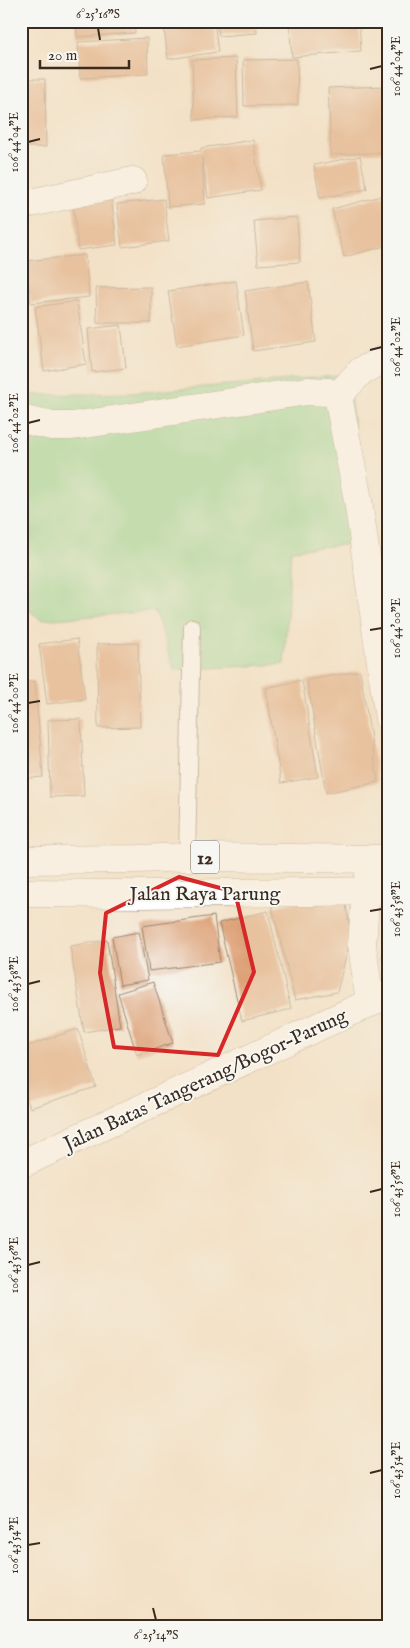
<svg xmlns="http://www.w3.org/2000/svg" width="410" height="1648" font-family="'IM FELL English',serif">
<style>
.green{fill:#8cd590;stroke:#648057}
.building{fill:#dc9c6f}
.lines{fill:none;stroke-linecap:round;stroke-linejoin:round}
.service-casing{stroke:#978672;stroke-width:18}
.minor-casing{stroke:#978672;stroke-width:29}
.primary-casing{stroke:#978672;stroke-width:29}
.trunk-casing{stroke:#978672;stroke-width:29}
.service{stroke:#fff;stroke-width:16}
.minor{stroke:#fff;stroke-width:28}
.primary{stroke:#fff;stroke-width:28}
.trunk{stroke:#fff;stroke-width:28}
.marked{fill:none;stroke:#d62828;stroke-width:4;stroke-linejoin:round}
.ticks{fill:none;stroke:#3b2a1e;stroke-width:2}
.labels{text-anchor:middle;stroke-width:4;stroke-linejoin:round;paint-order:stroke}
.shield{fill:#f6f6f2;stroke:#73675e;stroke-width:1}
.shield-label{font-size:19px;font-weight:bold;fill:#3b2a1e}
.street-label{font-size:20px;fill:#3b2a1e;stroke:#f6f6f2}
.neatline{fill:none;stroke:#3b2a1e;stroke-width:2}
.ticks-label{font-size:12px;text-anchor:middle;fill:#3b2a1e}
</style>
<rect width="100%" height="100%" fill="#f6f6f2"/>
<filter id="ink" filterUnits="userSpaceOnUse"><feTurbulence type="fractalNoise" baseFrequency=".02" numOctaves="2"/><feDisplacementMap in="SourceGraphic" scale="10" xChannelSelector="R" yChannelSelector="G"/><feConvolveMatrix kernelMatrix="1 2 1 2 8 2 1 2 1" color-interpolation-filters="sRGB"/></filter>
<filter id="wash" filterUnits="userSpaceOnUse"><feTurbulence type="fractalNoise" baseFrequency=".0096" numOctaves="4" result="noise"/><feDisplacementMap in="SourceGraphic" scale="20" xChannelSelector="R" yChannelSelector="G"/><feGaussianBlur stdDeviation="1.12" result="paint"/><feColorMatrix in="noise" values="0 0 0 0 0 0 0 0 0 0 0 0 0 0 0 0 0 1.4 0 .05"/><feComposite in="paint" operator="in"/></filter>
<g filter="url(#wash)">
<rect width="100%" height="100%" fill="#f3e1c7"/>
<path class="green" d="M347,375L370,542L291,550L284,664L174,670L155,611L41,620L21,603V392L32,395L133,393Z
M389,908V967L379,962L380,916Z"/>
<g id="blocks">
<path class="building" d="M76,21H134L135,33L77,37Z
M163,21H214L218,52L168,59Z
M217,21H256L257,33L219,36Z
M289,21H359L361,51L292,57Z
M147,38L148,74L80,78L78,42Z
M236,58L238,117L194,120L192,60Z
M297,59L298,105L244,106L243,60Z
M21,79H45L46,147H21Z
M389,86V152L331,155L328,88Z
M253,140L261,190L208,198L202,157L205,204L168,207L164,154L201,151V148Z
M360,156L367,189L320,198L314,165Z
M389,194V245L344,257L332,209Z
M111,197L117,245L78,250L73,201Z
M164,199L169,241L122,247L117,204Z
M297,217L300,262L258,265L254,221Z
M85,255L89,297L31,303L26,261Z
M236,281L244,335L177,346L168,291Z
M308,282L316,342L253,351L245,291Z
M151,287V323H97L96,288Z
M77,301L86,364L44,371L35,307Z
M121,325L126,368L92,372L88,329Z
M77,639L85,699L47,704L39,644Z
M138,643L140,727L98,728L97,644Z
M360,671L378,782L326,793L307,680Z
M302,680L318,777L281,783L266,688Z
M35,681L43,777L21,779V682Z
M81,719L84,796L50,797L48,720Z
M344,892L351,936L337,992L295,1000L272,907Z
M268,911L291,1009L242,1021L219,923Z
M214,916L220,962L149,971L142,926Z
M139,932L148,980L120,985L112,937Z
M107,940L120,1026L84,1032L70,946Z
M153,982L173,1043L137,1055L118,993Z
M21,1019L26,1046H21Z
M78,1029L96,1087L30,1108L21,1082V1048Z"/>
</g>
</g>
<g filter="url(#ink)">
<use href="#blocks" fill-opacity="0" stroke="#978672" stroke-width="1"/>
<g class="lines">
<defs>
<path id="service" d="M187,857L192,627"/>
<path id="minor" d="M21,205L133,181
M389,357L361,371L338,396L358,500L389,719
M21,419L52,426H72L307,391L328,392L338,396"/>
<path id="primary" d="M21,1164L389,994"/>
<path id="trunk" d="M21,860L138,859L187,857L389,859
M369,873L365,903L362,945L370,1003
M21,893L140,894L389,891"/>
</defs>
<use href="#service" class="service-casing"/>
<use href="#minor" class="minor-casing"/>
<use href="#primary" class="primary-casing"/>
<use href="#trunk" class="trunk-casing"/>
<use href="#service" class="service"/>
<use href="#minor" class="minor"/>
<use href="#primary" class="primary"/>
<use href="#trunk" class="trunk"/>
</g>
</g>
<path d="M0 0H410V1648H0ZM179,877L235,892L254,972L218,1055L114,1047L100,973L106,913Z" fill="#f3e1c7" fill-opacity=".55" fill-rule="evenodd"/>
<path class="marked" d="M179,877L235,892L254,972L218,1055L114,1047L100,973L106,913Z"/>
<path class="ticks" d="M98,28L100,40M370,69L382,66M28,142L40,139M370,350L382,347M28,423L40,420M370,630L382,628M28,703L40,701M370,911L382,909M28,984L40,981M370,1192L382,1189M28,1265L40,1262M370,1473L382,1470M28,1545L40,1543M153,1608L156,1620"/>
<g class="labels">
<rect class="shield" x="191" y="840.5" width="28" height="33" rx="4"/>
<g class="shield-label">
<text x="205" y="864">12</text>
</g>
<g class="street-label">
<text x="205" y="900">Jalan Raya Parung</text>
<text transform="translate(205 1079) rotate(-25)" y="7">Jalan Batas Tangerang/Bogor–Parung</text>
</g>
</g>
<rect width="410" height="1648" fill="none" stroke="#f6f6f2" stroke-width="55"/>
<path d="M40 60v8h89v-8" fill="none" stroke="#3b2a1e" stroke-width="2.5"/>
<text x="48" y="60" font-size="15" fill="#3b2a1e" stroke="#f6f6f2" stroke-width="4" paint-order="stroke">20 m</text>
<rect x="28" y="28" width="354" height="1592" class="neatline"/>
<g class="ticks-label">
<text x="98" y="18">6°25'16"S</text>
<text transform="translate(396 66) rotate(-90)" y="4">106°44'04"E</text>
<text transform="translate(14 142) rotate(-90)" y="4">106°44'04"E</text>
<text transform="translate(396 347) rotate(-90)" y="4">106°44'02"E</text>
<text transform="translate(14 423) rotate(-90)" y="4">106°44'02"E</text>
<text transform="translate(396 628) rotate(-90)" y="4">106°44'00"E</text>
<text transform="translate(14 703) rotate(-90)" y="4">106°44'00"E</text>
<text transform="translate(396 909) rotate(-90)" y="4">106°43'58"E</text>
<text transform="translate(14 984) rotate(-90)" y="4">106°43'58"E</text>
<text transform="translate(396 1189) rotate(-90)" y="4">106°43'56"E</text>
<text transform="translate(14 1265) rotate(-90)" y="4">106°43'56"E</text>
<text transform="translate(396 1470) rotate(-90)" y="4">106°43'54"E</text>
<text transform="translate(14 1545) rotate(-90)" y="4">106°43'54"E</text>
<text x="156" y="1639">6°25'14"S</text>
</g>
</svg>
